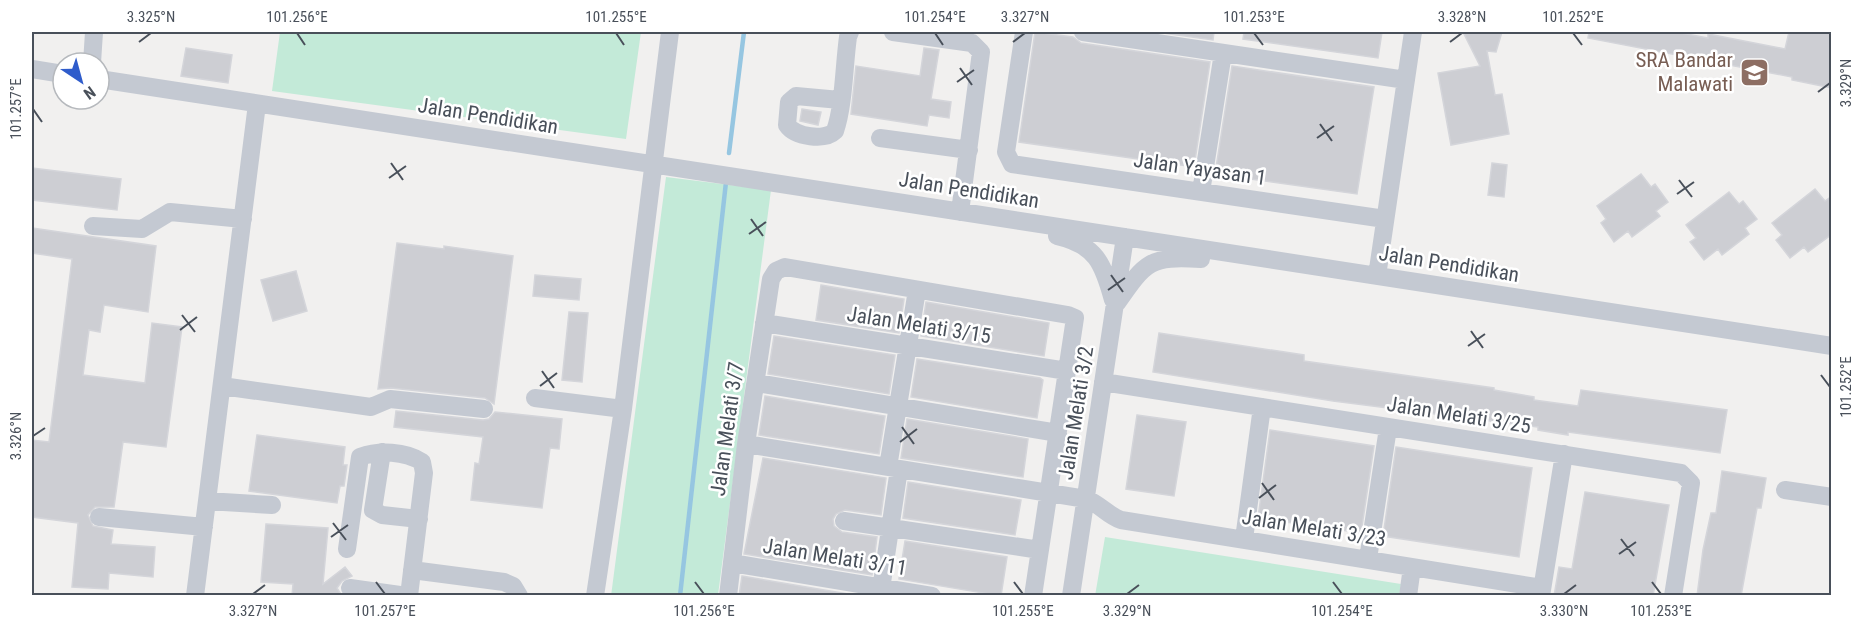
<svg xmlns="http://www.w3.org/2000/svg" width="1863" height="627" font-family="'Roboto Condensed',sans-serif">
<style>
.green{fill:#c3ead8}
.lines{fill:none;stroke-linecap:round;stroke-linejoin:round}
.stream{stroke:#96c6e1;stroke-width:4.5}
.building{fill:#cdced3;stroke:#d4d5da;stroke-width:1.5}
.minor{stroke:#c4c9d2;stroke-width:18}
.ticks{fill:none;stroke:#49505a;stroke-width:2}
.labels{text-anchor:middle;stroke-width:5;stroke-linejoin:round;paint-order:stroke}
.education-label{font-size:21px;fill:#785e54;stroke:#fff;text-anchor:end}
.street-label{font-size:21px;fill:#49505a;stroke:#fff}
.neatline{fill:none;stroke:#49505a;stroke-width:2}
.ticks-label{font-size:15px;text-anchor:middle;fill:#49505a}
</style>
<rect width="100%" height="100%" fill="#f1f0ef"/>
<path class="green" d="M280,32H641L626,139L272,91Z
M666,177L771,190L718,595L611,596Z
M1105,537L1401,584L1399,596H1095Z"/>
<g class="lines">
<path class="stream" d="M729,153L744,32
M680,596L726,182"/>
</g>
<path class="building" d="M1035,32L1073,37L1081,43L1210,62L1194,167L1019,142Z
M1156,32H1214L1213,40Z
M1244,32H1382L1378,58L1243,39Z
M1463,32H1502L1496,52L1487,51L1495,95L1502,94L1509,134L1451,145L1438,73L1480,66Z
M1589,32H1676L1708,38V34L1785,49L1789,32H1832V88L1792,80V77L1588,38Z
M186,48L232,55L228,83L181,76Z
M924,48L939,50L931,99L951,102L949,118L929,115L927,126L851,114L856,66L920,76Z
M1232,66L1374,87L1357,194L1215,174Z
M802,109L821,112L818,125L800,121Z
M1492,163L1507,165L1504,197L1488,195Z
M32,168L121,179L117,210L32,200Z
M1641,174L1651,187L1655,184L1668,202L1656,211L1660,216L1632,237L1628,231L1614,242L1601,223L1606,219L1597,206Z
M1815,189L1825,201L1832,196V234L1808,252L1804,247L1790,258L1776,240L1782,235L1772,223Z
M1729,192L1739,204L1743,201L1757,219L1745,228L1749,234L1722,255L1718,249L1704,260L1690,242L1696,238L1686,225Z
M32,228L156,246L148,312L104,305L100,332L89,330L83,375L145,383L152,323L182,327L166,447L123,442L114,507H95L88,515L93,526L113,530L111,544L155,547L153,577L109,573L108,589L72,587L78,523L32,517V440L49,442L72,259L32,253Z
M397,243L444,249V246L513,256L494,404L485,398L391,388L378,389Z
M296,271L307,311L273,321L261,280Z
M535,275L581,279L579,300L533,296Z
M821,285L904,299L899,333L816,320Z
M926,302L1049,323L1044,356L921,336Z
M569,312L588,313L582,382L562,380Z
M1159,333L1304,355V361L1494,388V390L1534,397V400L1578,406L1581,390L1727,410L1720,453L1568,432V435L1538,430V427L1333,401L1153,372Z
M774,336L895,355L889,394L768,374Z
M917,359L1040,378L1043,380L1037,418L911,397Z
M765,396L885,416L879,454L759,435Z
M396,411L483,420L489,419L495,412L562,419L559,449L550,448L542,508L471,500L475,463L479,464L483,437L394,427Z
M1137,415L1186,422L1174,496L1126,489Z
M907,419L1028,439L1023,477L901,458Z
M1270,430L1374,446L1361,533L1258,518Z
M257,435L345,447L343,465H347L344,486H340L337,503L249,491Z
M1396,447L1532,468L1519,557L1383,536Z
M763,458L886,478L881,515L845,510L836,514L833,519L834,526L842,532L877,537L872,575L744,554Z
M1722,471L1766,478L1761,508H1757L1741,596H1697L1703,550L1711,513H1716Z
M908,482L1021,500L1015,535L903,518Z
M1585,492L1669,505L1653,596H1554L1559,567L1572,569Z
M266,524L328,528L323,584L345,567L352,576L342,581L337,588L342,596H292L293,584L261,582Z
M905,541L1007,557L1001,596L899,579Z
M742,576L860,596H739Z"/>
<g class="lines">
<path class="minor" d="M893,32L972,43L981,52L960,212
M1024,32L1006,152L1012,164L1385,219
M1083,32L1406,80
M92,63L94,32
M32,69L63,74
M99,79L1832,346
M840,100L796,96L789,102L787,125C795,137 825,141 835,131C844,105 844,65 848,37L850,32
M880,138L969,150
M1201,192L1223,53
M93,226L142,229L170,212L243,219
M1057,236C1096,245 1103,263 1113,300
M1377,276L1413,32
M1117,303C1146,261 1150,256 1201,259
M764,323L1067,371
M1103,382L1681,473L1691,483L1673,596
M756,383L1058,433
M222,386L371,407L390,399L484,409
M535,398L623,409
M746,444L1086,499C1100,504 1107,515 1121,520L1542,588
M382,452L373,510L382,515L419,519
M888,467L917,290
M1785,490L1832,497
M207,501L272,505
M99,517L204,527
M844,521L1040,550
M1244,539L1262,407
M347,549L360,457C379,450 405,451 422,462L424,473L409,596
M1368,559L1388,428
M732,563L932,596
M412,570L504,582L513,586L519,596
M350,588L407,596
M195,596L257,104
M595,596L623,409L670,32
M728,596L746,444L771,279L776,271L785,267L1068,315L1075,318L1033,596
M880,596L899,469
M1071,596L1125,237
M1408,596L1412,567
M1541,596L1564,454"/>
</g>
<path class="ticks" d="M297,33L305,45M616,33L624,45M935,33L943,45M1254,33L1263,45M1573,33L1582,45M139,42L151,33M1013,42L1025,33M1450,42L1462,33M960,68L972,85M957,82L974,70M1818,92L1830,83M33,109L42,122M1320,124L1332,141M1317,138L1334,126M391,163L403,180M389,178L406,166M1679,180L1692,197M1677,194L1694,182M751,219L763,236M749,234L766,222M1111,275L1123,292M1108,290L1125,278M182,315L195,332M180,330L197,317M1471,331L1483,348M1468,346L1485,334M542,371L554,388M1821,375L1830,387M540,386L557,373M902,427L914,444M33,436L45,428M900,442L917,429M1262,483L1274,500M1259,498L1276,485M333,523L346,540M331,537L348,525M1621,539L1634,556M1619,554L1636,542M376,582L385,594M695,582L704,594M1014,582L1023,594M1333,582L1342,594M1652,582L1661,594M253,594L265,585M1127,594L1139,585M1564,594L1576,585"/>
<defs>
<symbol id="school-square" viewBox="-11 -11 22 22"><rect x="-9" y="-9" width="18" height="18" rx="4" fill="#8d6e63" stroke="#fff"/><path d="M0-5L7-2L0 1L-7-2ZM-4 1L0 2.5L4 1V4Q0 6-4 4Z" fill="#fff"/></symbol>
</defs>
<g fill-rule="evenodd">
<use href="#school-square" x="1738" y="56" width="33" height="33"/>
</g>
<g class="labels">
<g class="education-label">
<text x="1733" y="67">SRA Bandar<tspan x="1733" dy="24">Malawati</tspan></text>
</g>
<g class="street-label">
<text transform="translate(488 116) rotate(9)" y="7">Jalan Pendidikan</text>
<text transform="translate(1200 169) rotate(8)" y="7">Jalan Yayasan 1</text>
<text transform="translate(969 190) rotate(9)" y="7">Jalan Pendidikan</text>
<text transform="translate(1449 264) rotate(9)" y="7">Jalan Pendidikan</text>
<text transform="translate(919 325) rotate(9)" y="7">Jalan Melati 3/15</text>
<text transform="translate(1076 413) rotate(-81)" y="7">Jalan Melati 3/2</text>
<text transform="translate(1459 415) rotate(9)" y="7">Jalan Melati 3/25</text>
<text transform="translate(727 429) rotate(-82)" y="7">Jalan Melati 3/7</text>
<text transform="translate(1314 528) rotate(9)" y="7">Jalan Melati 3/23</text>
<text transform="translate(835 557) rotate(9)" y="7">Jalan Melati 3/11</text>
</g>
</g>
<rect width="1863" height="627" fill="none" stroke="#ffffff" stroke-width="66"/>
<g transform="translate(81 81) rotate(144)"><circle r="28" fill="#ffffff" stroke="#b6b9bd" stroke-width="1.5"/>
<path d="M0-4.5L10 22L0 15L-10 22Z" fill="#2f5ccb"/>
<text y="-9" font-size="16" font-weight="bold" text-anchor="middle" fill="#49505a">N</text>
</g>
<rect x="33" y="33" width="1797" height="561" class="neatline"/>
<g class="ticks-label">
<text x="151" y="22">3.325°N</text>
<text x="297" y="22">101.256°E</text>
<text x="616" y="22">101.255°E</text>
<text x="935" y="22">101.254°E</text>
<text x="1025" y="22">3.327°N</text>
<text x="1254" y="22">101.253°E</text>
<text x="1462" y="22">3.328°N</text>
<text x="1573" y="22">101.252°E</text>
<text transform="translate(1846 83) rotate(-90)" y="5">3.329°N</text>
<text transform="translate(16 109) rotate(-90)" y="5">101.257°E</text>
<text transform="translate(1846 387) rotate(-90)" y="5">101.252°E</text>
<text transform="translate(16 436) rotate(-90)" y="5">3.326°N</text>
<text x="253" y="616">3.327°N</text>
<text x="385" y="616">101.257°E</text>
<text x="704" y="616">101.256°E</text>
<text x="1023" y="616">101.255°E</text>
<text x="1127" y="616">3.329°N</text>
<text x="1342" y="616">101.254°E</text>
<text x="1564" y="616">3.330°N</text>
<text x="1661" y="616">101.253°E</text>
</g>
</svg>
